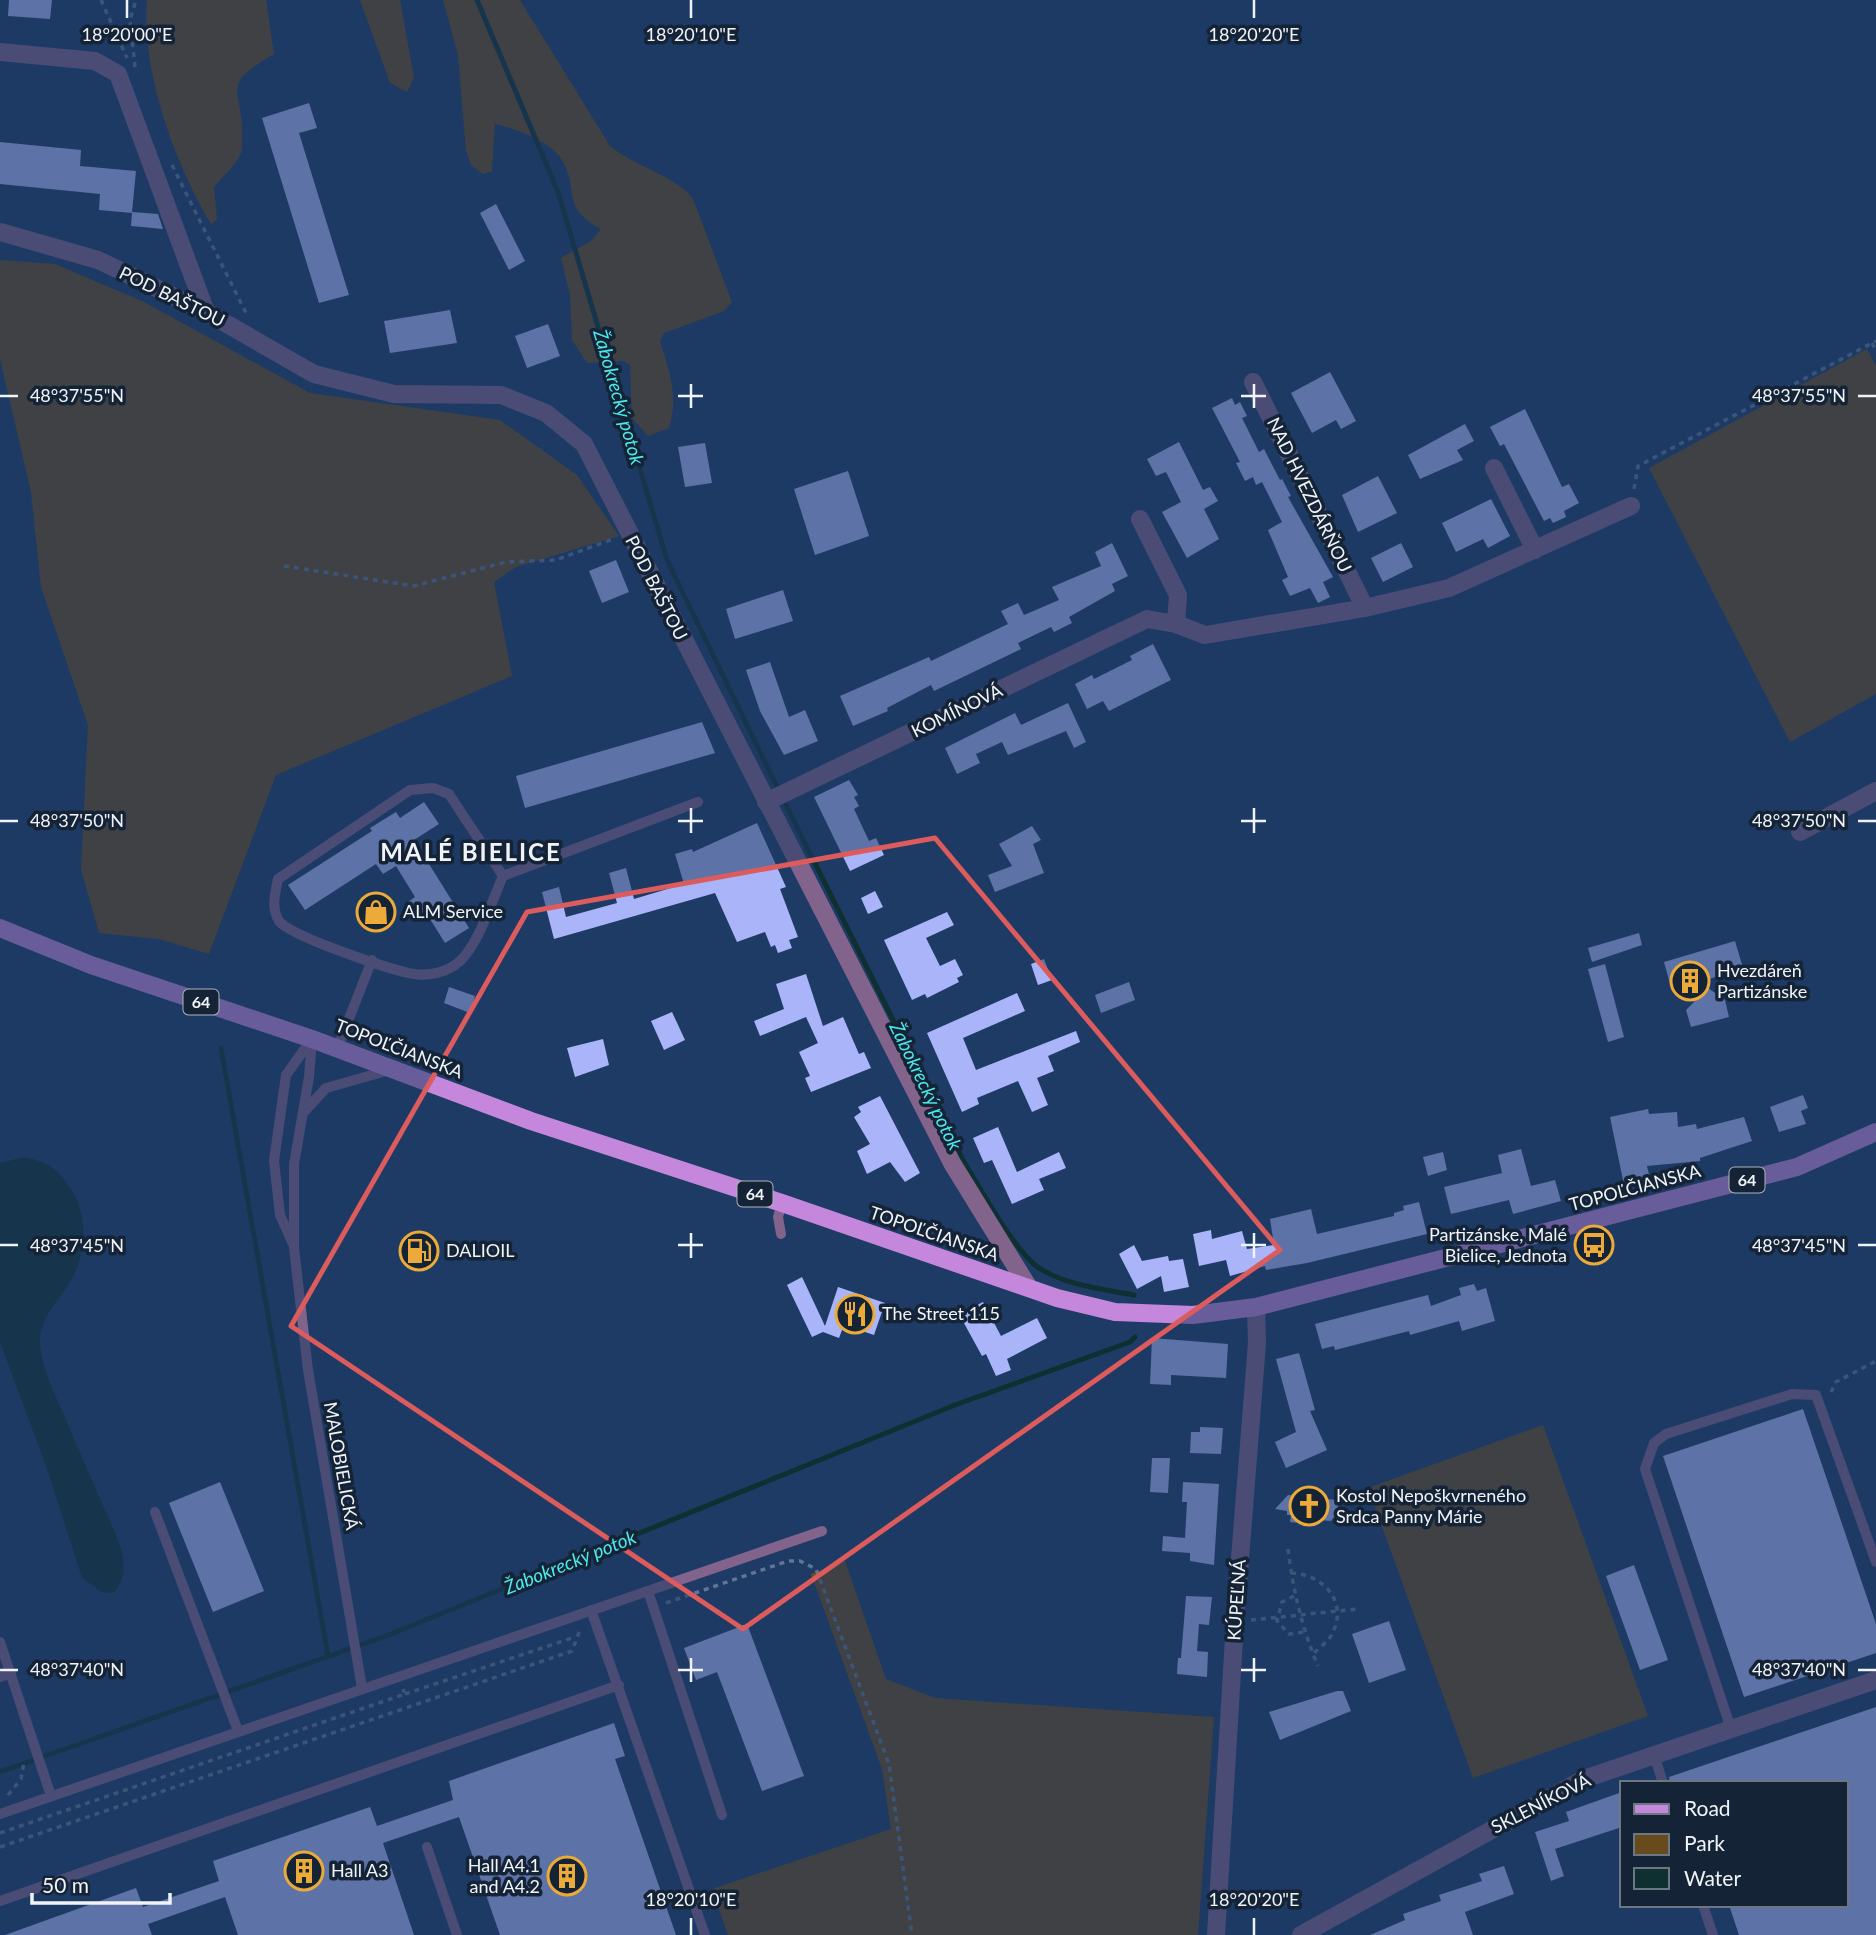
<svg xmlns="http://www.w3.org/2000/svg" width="1876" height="1935" font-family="Lato,sans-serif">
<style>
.green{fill:#684b1d}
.water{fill:#0e3031}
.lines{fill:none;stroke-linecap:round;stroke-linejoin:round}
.stream{stroke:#0e3031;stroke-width:5}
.building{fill:#aab5f9}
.path{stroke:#617695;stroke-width:3.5;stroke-dasharray:5 5;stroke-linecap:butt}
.service{stroke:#81638c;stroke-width:10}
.minor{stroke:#81638c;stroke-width:18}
.tertiary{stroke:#81638c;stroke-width:18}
.primary{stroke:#c487db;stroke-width:18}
.marked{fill:none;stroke:#dc5b5c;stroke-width:5;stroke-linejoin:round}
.ticks{fill:none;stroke:#f0f4f9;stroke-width:2.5}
.labels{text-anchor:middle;stroke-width:7;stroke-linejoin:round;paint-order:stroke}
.shield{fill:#152336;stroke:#aeb5be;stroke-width:2}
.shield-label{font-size:16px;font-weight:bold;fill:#f0f4f9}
.street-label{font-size:18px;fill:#f0f4f9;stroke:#152336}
.poi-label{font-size:18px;fill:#f0f4f9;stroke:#152336;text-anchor:start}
.water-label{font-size:19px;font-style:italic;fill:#4ce9eb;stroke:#152336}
.district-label{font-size:24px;font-weight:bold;letter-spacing:2px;fill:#f0f4f9;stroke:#152336}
.ticks-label{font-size:18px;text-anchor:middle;fill:#f0f4f9;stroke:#152336;stroke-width:7;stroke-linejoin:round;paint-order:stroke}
</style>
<rect width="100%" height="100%" fill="#1d3b65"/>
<path class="green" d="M147,0H266L274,54C218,87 243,85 242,137C242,142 242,149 241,153C236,165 222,177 214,187L217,220L211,224C175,164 141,71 147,0Z
M360,0H400L414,78L407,92L390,83Z
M443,0H520L610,146C634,166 678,177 693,199L732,302L724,311L664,333L660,341C669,371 679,396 669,428L648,436L632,418L630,365L623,361L587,363L572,340L570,295L561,258L591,241L601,229C560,207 580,190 562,160C552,142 514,128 495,124L492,171L483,174L471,165L466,151L458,55Z
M0,260L55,264L144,302L310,393L500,420L577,475L619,536L516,567L494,582L512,676L276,775L209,954L159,939L99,933L81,869L88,725L41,587L31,492L0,359Z
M1867,349L1876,366V694L1790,742L1649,468Z
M1543,1425L1648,1716L1473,1778L1368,1488Z
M845,1561L886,1679L935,1698L1214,1717L1198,1935H728L712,1889L891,1829L882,1769L811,1574Z"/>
<path class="water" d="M24,1157C49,1162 60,1170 73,1192C88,1217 86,1253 72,1279C59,1300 39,1318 40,1345C42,1368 55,1394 64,1415C82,1458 101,1500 119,1542C125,1562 127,1574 115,1592L103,1593L82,1578L48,1472L0,1342V1163Z"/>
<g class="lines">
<path class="stream" d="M477,0L558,192L667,560L777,787
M786,805L964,1162C980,1188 1012,1246 1035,1265C1061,1285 1103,1289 1134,1295
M221,1048L328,1656
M0,1772L386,1636L955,1405L1130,1342L1135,1337"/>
</g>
<path class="building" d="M9,0H52L50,19L8,16Z
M309,103L317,128L299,133L349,295L319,303L262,118Z
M0,142L81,150L80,166L136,171L132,212L158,214L163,229L131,226L132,213L99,210L100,194L0,184Z
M496,204L525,261L509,270L480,213Z
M450,310L457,343L390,353L384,321Z
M548,324L560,356L527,368L515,336Z
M1330,372L1356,421L1341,429L1336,420L1312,433L1291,393Z
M1232,398L1235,405L1240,402L1247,416L1242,418L1259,452L1264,449L1280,480L1282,479L1291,496L1288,497L1333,577L1323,582L1330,597L1318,603L1310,588L1290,596L1282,580L1288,577L1268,530L1282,522L1262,482L1256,485L1253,477L1245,481L1236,463L1240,462L1212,408Z
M1525,409L1562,487L1569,484L1579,503L1564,511L1566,517L1553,523L1550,518L1544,521L1504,444L1500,446L1490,427Z
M1465,424L1474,441L1457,450L1463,460L1420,479L1408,455Z
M1179,442L1203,490L1210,487L1218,501L1204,509L1219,539L1187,558L1162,512L1181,502L1166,472L1156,476L1147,459Z
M705,443L712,483L685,487L678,447Z
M848,471L869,536L815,555L794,489Z
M1378,476L1397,513L1358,532L1342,495Z
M1491,499L1510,536L1488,548L1483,539L1456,552L1442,523Z
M1112,543L1128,576L1112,584L1115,591L1069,617L1072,623L1054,632L1051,627L1018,643L1021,649L934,691L931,685L887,708L888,711L853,726L840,696L929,657L931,661L1008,624L1001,611L1018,603L1024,615L1059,600L1052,587L1101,566L1095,552Z
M1401,543L1413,567L1383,582L1371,558Z
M616,560L629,592L602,603L589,571Z
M783,590L793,621L735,639L726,609Z
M1153,644L1171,680L1109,711L1103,701L1087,709L1075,684L1092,675L1094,679L1132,660L1130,656Z
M770,662L789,717L805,710L818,741L784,755L760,711L746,670Z
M1068,703L1086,742L1074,748L1066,731L1008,755L1002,742L976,754L980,763L957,774L945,748L1015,713L1021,725Z
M702,722L715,753L525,808L516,776Z
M849,780L858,795L854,797L859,806L854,809L869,841L876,838L884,855L850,871L814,797Z
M424,802L439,824L414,840L469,928L445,943L425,911L418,916L408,902L415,897L396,866L383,874L376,864L305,910L288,885L372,831L370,828L396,812L400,818Z
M757,823L786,887L780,889L798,937L789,940L792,948L778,953L775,945L771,947L765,932L737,942L715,893L554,939L542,892L559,887L566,917L617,903L609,873L626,868L634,899L684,884L675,854L692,849L693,852Z
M1032,826L1041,840L1033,844L1044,873L995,892L988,875L1012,866L999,844Z
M875,891L883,907L868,914L861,898Z
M947,912L954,925L926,938L940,966L955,959L963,975L957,978L959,982L927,998L925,994L912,1000L884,940Z
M1639,933L1642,945L1592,962L1588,948Z
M1735,941L1743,968L1672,991L1664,962Z
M1044,959L1052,980L1038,985L1031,964Z
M1605,964L1624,1037L1608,1042L1588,969Z
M806,974L823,1026L843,1017L859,1054L864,1052L871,1068L811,1092L805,1078L810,1076L799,1052L818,1043L806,1017L760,1036L754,1021L784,1009L776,984Z
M1129,982L1135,1000L1101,1013L1095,995Z
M449,987L475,996L470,1013L444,1003Z
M1708,988L1725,1000L1729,1017L1691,1027L1686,1010Z
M1017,993L1025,1011L963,1038L976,1070L1076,1031L1080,1042L1048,1056L1054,1071L1037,1078L1048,1105L1032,1112L1018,1081L977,1098L979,1104L962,1112L927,1033Z
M672,1012L685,1040L664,1050L651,1021Z
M603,1039L609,1065L575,1077L567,1048Z
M1803,1095L1808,1108L1801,1111L1806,1124L1779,1132L1770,1107Z
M880,1096L920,1173L905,1182L890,1162L867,1174L857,1151L870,1144L854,1117L861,1112L858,1107Z
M1648,1109L1649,1114L1677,1112L1678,1127L1696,1124L1697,1129L1744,1117L1752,1141L1700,1158V1161L1647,1166L1650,1179L1624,1185L1610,1117Z
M998,1127L1017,1172L1059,1152L1066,1168L1039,1179L1044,1190L1012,1204L992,1160L984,1163L973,1138Z
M1521,1149L1531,1186L1555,1180L1561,1201L1513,1214L1509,1200L1451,1214L1444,1187L1502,1173L1498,1155Z
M1443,1152L1447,1170L1428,1176L1423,1157Z
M1419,1202L1427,1234L1307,1263L1266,1270L1265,1266L1230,1276L1226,1260L1199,1266L1193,1234L1211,1230L1212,1239L1242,1231L1247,1249L1274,1245L1270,1219L1311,1209L1317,1234L1394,1216V1213L1404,1210L1403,1206Z
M1134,1245L1142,1261L1168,1256L1169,1261L1183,1259L1189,1287L1164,1292L1161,1276L1137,1289L1119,1254Z
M802,1277L825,1326L838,1287L885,1303L874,1335L844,1325L839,1338L823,1332L812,1337L787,1285Z
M1474,1284L1477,1291L1486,1288L1495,1321L1462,1331L1459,1321L1410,1335L1409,1331L1335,1350L1334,1346L1322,1349L1315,1324L1428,1295L1431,1306L1461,1295L1459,1288Z
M983,1302L1001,1336L1037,1318L1047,1338L1007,1359L1011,1370L996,1376L986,1354L982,1356L959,1314Z
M1152,1338L1228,1344L1226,1378L1171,1375V1385L1150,1384Z
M1299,1353L1315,1410L1310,1411L1327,1450L1286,1468L1275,1442L1296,1432L1276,1359Z
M1803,1409L1876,1624V1653L1744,1697L1663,1456Z
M1200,1427L1223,1428L1221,1454L1190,1453L1191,1432H1200Z
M1152,1458H1170L1168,1493L1150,1492Z
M220,1482L264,1591L213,1612L169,1503Z
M1183,1482L1219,1484L1214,1565L1190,1561V1553L1162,1551L1163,1536L1185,1538L1187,1502H1182Z
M1288,1495L1336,1500L1339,1510L1331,1521L1310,1519L1308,1524L1290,1522L1291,1515H1287V1511L1275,1509Z
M1634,1565L1668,1660L1640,1670L1606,1576Z
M1186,1596L1212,1597L1209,1625L1199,1624L1197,1651L1208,1652L1207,1677L1177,1674L1178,1658H1181Z
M1389,1621L1406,1670L1369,1683L1352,1634Z
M747,1624L804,1776L762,1791L717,1672L696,1680L684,1648Z
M1337,1691H1343L1351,1711L1280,1740L1269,1712Z
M1876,1707V1935H1739L1729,1905H1846V1783H1670L1669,1777Z
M614,1723L625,1756L615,1759L676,1935H500L459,1817L383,1843L414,1935H238L225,1897L148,1924L152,1935H5L136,1888L143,1907L219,1881L213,1861L370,1807L377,1826L453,1800L449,1781Z
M1622,1792V1827L1555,1849L1564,1876L1551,1881L1535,1832L1569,1821L1566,1812Z
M1504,1866L1514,1894L1465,1912L1473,1935H1370L1405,1920L1403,1914L1441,1901L1439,1895L1482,1881L1479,1874Z"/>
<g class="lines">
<path class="path" d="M101,0L127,58
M135,67L130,20L136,0
M172,165L247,315
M1872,343L1876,351
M1634,489L1638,466L1876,341
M284,566L414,586L506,562L556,560L613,539
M1831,1392L1836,1382L1876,1361
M1288,1549C1293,1590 1302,1628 1318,1666
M1291,1573C1323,1574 1349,1602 1332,1634C1328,1642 1319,1648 1313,1654
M1294,1596L1282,1602L1277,1621L1289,1634L1304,1632
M666,1603L788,1561H800L816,1569L889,1764L912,1935
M1251,1620L1358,1609
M405,1694L575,1637
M8,1795L21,1779L24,1763
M0,1833L405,1694L403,1689
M0,1847L572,1651L580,1630"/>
<path class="service" d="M503,876L449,794L433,788L410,790L278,879C275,893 271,908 279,921C290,936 393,971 414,974C427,976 444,973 455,965C477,951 492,900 503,876L698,802
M312,1039L309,1077L294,1164V1248L308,1370L362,1688
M337,1049L372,960
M303,1113L326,1088L390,1070
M781,1234L778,1217L782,1203
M293,1244L280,1215L274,1161L286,1075L311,1040
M155,1512L238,1731
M648,1591L722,1815
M591,1610L705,1935
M0,1642L51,1796
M0,1677L11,1673
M1731,1729L1645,1469L1654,1443L1666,1434L1792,1394L1816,1395L1876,1562
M1654,1755L1663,1783
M0,1814L822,1531
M427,1847L457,1935
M0,1901L619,1685
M1703,1905L1713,1935"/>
<path class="minor" d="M0,52L95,61L118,74L206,312
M0,232L98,260L206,312L314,374L394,394L501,395L546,413L584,444L952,1163L1029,1288
M1253,382L1365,608
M1494,468L1535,550
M1140,519L1178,595L1176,624
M766,802L1147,619L1176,624L1205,635L1365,608L1449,588L1631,506
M1800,832L1876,791
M1301,1935L1584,1779L1876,1680"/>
<path class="tertiary" d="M1216,1935L1235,1622L1257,1343L1256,1307"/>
<path class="primary" d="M0,928L91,965L312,1039L531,1121L782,1203L1057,1298L1115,1312L1193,1315L1256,1307L1797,1167L1876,1132"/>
</g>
<path d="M0 0H1876V1935H0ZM935,838L1280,1250L743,1629L291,1326L527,912Z" fill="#1d3b65" fill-opacity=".55" fill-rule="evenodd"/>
<path class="marked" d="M935,838L1280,1250L743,1629L291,1326L527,912Z"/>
<path class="ticks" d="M127,0V18M691,0V18M1254,0V18M691,384V408M1254,384V408M0,396H18M678,396H703M1241,396H1266M1858,396H1876M691,808V833M1254,808V833M0,821H18M678,821H703M1241,821H1266M1858,821H1876M691,1233V1258M1254,1233V1258M0,1245H18M678,1245H703M1241,1245H1266M1858,1245H1876M691,1658V1682M1254,1658V1682M0,1670H18M678,1670H703M1241,1670H1266M1858,1670H1876M691,1918V1935M1254,1918V1935"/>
<defs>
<symbol id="shop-ring" viewBox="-11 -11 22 22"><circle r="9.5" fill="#152336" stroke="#ebaa39" stroke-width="1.5"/><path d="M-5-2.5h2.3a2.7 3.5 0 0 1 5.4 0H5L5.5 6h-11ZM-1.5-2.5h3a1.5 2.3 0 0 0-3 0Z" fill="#ebaa39"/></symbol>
<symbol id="building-ring" viewBox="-11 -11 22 22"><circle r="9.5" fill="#152336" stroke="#ebaa39" stroke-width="1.5"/><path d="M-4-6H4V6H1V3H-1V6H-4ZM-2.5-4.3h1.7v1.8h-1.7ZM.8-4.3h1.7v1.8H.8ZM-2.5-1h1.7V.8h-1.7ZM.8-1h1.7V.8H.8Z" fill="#ebaa39"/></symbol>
<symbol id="bus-ring" viewBox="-11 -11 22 22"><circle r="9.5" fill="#152336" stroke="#ebaa39" stroke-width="1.5"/><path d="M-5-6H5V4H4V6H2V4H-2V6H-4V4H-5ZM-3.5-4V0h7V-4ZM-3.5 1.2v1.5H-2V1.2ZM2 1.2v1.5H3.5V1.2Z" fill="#ebaa39"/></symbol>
<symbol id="fuel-ring" viewBox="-11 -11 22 22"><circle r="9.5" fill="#152336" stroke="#ebaa39" stroke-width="1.5"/><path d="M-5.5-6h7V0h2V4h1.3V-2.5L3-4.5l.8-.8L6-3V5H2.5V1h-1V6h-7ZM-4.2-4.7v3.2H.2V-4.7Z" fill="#ebaa39"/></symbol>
<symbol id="restaurant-ring" viewBox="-11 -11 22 22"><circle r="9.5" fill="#152336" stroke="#ebaa39" stroke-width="1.5"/><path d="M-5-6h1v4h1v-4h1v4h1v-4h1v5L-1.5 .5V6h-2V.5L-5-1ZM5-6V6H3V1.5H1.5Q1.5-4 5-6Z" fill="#ebaa39"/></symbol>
<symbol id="church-ring" viewBox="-11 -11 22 22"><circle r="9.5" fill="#152336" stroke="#ebaa39" stroke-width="1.5"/><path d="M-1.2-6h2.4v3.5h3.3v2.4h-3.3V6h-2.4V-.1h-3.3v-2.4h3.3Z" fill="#ebaa39"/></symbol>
</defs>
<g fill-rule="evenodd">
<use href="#shop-ring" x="354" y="890" width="44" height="44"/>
<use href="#building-ring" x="1668" y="959" width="44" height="44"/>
<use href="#bus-ring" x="1572" y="1223" width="44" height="44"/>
<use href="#fuel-ring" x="397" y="1229" width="44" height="44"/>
<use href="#restaurant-ring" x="833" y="1292" width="44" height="44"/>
<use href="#church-ring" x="1287" y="1484" width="44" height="44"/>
<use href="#building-ring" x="282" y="1849" width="44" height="44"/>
<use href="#building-ring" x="545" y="1854" width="44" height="44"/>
</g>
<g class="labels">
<g class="shield">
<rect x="183.5" y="989.5" width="35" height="25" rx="5"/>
<rect x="1729.5" y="1167.5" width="35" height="25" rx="5"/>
<rect x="737.5" y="1181.5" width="35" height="25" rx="5"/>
</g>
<g class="shield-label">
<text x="201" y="1008">64</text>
<text x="1747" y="1186">64</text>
<text x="755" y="1200">64</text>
</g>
<g class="street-label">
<text transform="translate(172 297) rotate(26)" y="6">POD BAŠTOU</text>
<text transform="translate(1309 495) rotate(64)" y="6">NAD HVEZDÁRŇOU</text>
<text transform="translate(656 588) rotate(63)" y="6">POD BAŠTOU</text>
<text transform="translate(957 711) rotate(-26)" y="6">KOMÍNOVÁ</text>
<text transform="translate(399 1049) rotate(21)" y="6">TOPOĽČIANSKA</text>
<text transform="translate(1635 1188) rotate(-15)" y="6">TOPOĽČIANSKA</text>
<text transform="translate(934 1234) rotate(19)" y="6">TOPOĽČIANSKA</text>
<text transform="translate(341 1466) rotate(80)" y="6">MALOBIELICKÁ</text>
<text transform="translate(1237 1600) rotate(-86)" y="6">KÚPEĽNÁ</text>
<text transform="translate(1541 1804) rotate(-27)" y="6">SKLENÍKOVÁ</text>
</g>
<g class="poi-label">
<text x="403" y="918">ALM Service</text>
<text x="1717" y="977">Hvezdáreň<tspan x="1717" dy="21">Partizánske</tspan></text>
<text x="1567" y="1241" text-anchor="end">Partizánske, Malé<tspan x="1567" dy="21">Bielice, Jednota</tspan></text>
<text x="446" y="1257">DALIOIL</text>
<text x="882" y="1320">The Street 115</text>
<text x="1336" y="1502">Kostol Nepoškvrneného<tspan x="1336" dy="21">Srdca Panny Márie</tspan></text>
<text x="540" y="1872" text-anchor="end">Hall A4.1<tspan x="540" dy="21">and A4.2</tspan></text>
<text x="331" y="1877">Hall A3</text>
</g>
<g class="water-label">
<text transform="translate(619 397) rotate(74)" y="7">Žabokrecký potok</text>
<text transform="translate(926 1086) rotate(64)" y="7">Žabokrecký potok</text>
<text transform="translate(570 1562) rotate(-22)" y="7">Žabokrecký potok</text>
</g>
<g class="district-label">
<text x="471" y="861">MALÉ BIELICE</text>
</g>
</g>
<g class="ticks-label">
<text x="127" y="41">18°20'00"E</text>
<text x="691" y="41">18°20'10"E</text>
<text x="1254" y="41">18°20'20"E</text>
<text x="77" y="402">48°37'55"N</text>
<text x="1799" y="402">48°37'55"N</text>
<text x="77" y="827">48°37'50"N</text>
<text x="1799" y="827">48°37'50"N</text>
<text x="77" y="1252">48°37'45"N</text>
<text x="1799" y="1252">48°37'45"N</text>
<text x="77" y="1676">48°37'40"N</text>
<text x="1799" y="1676">48°37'40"N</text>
<text x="691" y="1906">18°20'10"E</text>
<text x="1254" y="1906">18°20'20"E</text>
</g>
<rect x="1620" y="1781" width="228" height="126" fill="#152336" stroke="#6d7784" stroke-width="2"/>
<rect x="1634" y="1804" width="35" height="10" fill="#c487db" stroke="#6d7784" stroke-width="2"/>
<text x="1684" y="1816" font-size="21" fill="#f0f4f9">Road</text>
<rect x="1634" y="1834" width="35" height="21" fill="#684b1d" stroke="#6d7784" stroke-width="2"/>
<text x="1684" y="1851" font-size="21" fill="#f0f4f9">Park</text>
<rect x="1634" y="1868" width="35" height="21" fill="#0e3031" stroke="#6d7784" stroke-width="2"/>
<text x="1684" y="1886" font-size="21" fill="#f0f4f9">Water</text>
<path d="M32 1893v10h138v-10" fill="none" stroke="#f0f4f9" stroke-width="3.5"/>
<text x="42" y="1893" font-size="21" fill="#f0f4f9" stroke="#152336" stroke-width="5" paint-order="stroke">50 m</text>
</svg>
